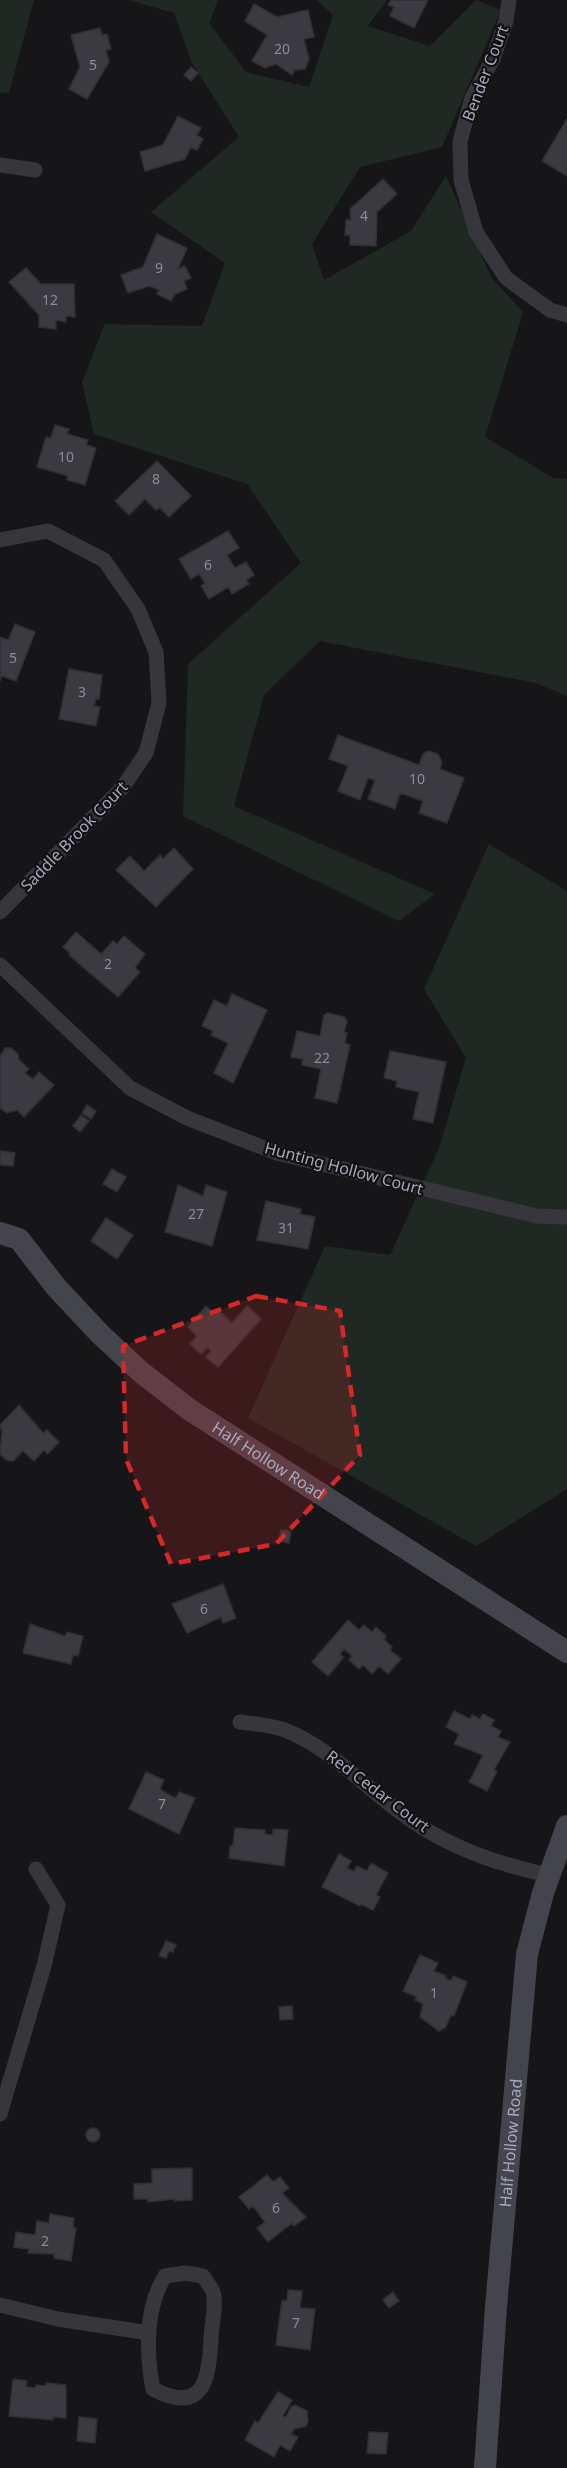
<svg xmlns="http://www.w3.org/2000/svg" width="567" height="2468" font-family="'Noto Sans',sans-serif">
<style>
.green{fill:#1f2822}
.building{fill:#3a3a40;stroke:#312f34;stroke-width:1.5}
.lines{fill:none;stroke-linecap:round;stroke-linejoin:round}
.street{stroke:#37363d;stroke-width:15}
.secondary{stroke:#44444d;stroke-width:22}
.marked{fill:#d62828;fill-opacity:0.2;stroke:#d62828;stroke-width:4.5;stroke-dasharray:12 8;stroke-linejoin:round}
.labels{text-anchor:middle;stroke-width:4.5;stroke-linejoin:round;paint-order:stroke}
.number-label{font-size:14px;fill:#8b8c9b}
.street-label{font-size:16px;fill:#a6a7b9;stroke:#111113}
</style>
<rect width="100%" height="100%" fill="#161618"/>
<path class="green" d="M0,0H34L9,93L0,92Z
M129,0H218L209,23L246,72L309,87L333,15L317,0H387L368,26L430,46L476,0L501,10L442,147L360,167L312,244L324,280L411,231L446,176L491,277L523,312L485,437L553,478L567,479V696L536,683L320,641L264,695L234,806L435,894L399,921L183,816L188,664L301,563L247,484L94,434L82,382L105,324L202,326L225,263L151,212L239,137L192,63L174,13Z
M489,844L567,891V1489L476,1546L248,1418L325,1246L390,1255L439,1148L466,1058L424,989Z"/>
<path class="building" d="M391,0H428L414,28L390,16L394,7L388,5Z
M254,4L277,17L308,10L314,37L304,39L309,59L305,69L295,70L292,75L276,64L265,68L252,61L267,35L245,21Z
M100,28L102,35L107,34L111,49L106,50L109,62L87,99L69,89L80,67L71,35Z
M191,67L198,73L191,81L184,75Z
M178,116L201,128L197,135L203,139L197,150L191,147L185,159L145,171L140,152L163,145Z
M567,119V176L542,161Z
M383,179L397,194L377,212L376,246L350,245V235H345L346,220H351L350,209Z
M157,234L187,248L178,269L185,266L191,278L184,281L187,289L175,294L171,301L157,294L159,290L149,286L128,293L121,275L143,267Z
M26,268L41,284H74L75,317L66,316V322L56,320V329L39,327V315L9,282Z
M55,425L69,429L67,434L88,440L86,445L96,448L85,485L67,480L68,476L37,467L46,437L51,438Z
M157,461L191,496L169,517L159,507L156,510L145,499L129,515L115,501Z
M228,531L239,548L227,555L235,568L246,562L254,575L246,580L249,584L232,594L228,587L209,599L201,586L205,583L199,574L191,579L179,559Z
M15,624L35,632L16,681L2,676L0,681V637L8,640Z
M69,669L102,675L99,699L96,698L94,706L100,707L96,726L59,719Z
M338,735L419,765L423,754L428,751L438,754L442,762L440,769L464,778L447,823L419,813L423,801L400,793L395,809L368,799L375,780L368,778L360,800L338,791L348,766L329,759Z
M174,848L193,869L156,907L116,870L130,856L144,871L160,855L163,859Z
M76,932L101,954L113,941L117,944L124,936L145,954L135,968L140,972L118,997L69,955L70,953L63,947Z
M232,994L267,1010L233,1083L214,1073L228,1043L211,1035L213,1031L202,1026L214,1000L227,1006Z
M328,1013L344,1017L347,1021L344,1032L347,1033L345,1043L350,1045L337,1103L315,1098L321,1069L302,1065L303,1059L291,1057L297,1031L320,1036L324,1015Z
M5,1048H11L18,1054L19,1060L29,1069L25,1073L33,1079L39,1072L54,1085L24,1117L17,1110L7,1113L0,1108V1056Z
M390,1051L446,1062L433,1123L413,1119L419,1092L396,1087L397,1081L384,1078Z
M87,1105L96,1111L91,1119L82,1113Z
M81,1115L89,1121L80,1132L73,1126Z
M0,1151L15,1153L13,1166L0,1165Z
M112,1169L126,1177L117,1192L103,1184Z
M178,1185L203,1196L206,1185L227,1192L212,1246L165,1232Z
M266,1201L301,1209L300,1214L315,1217L308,1249L257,1240Z
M106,1218L133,1235L117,1259L91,1241Z
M206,1306L215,1314L218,1310L232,1323L247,1306L261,1319L218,1367L206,1357L211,1351L208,1347L201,1354L190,1344L197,1336L188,1327Z
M19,1405L43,1433L47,1430L59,1442L48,1454L44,1450L34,1461L23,1451L13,1461L6,1460L0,1454L2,1432L0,1425Z
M281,1530L291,1531L289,1543L279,1541Z
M223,1584L236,1618L223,1623L221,1617L187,1633L172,1604Z
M348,1620L359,1630L364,1625L372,1632L376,1627L386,1636L384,1639L392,1647L390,1650L401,1659L388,1674L379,1666L372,1674L363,1665L359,1669L349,1660L352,1656L344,1649L340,1654L344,1657L328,1676L312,1662Z
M30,1624L65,1636L67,1632L83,1636L78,1656L73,1655L71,1664L23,1653Z
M454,1711L470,1719L472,1715L480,1719L483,1714L494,1720L491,1726L501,1731L498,1737L510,1742L494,1770L497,1771L487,1791L469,1782L483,1755L454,1744L459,1734L446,1727Z
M146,1772L164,1780L160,1789L171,1796L176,1798L179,1792L195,1798L179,1834L129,1809Z
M235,1828L265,1830V1834L273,1835V1829L288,1830L284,1866L229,1858L230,1846H233Z
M339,1854L351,1861L347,1868L354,1871L357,1866L367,1871L371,1863L388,1873L376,1895L380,1897L373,1910L361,1904L360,1906L322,1887Z
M166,1941L176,1945L173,1952L169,1951L166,1958L159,1956Z
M420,1955L438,1963L434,1971L446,1976L445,1978L451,1981L453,1976L467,1982L454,2016L451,2015L445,2028L439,2031L420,2017L423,2004L415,2000L417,1997L403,1991Z
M292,2006L293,2019L280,2020L279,2007Z
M86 2135a7 7 0 1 1 14 0a7 7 0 1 1-14 0Z
M192,2168V2200L174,2201V2199L148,2202V2199H134V2184L152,2183V2169Z
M267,2175L273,2182L280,2177L289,2188L282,2193L306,2217L294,2226L292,2223L268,2242L257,2228L265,2222L253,2206L249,2209L239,2197Z
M50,2214L74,2218L73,2227L76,2228L71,2261L54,2258V2254L28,2253L29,2249L14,2247L16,2232L35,2235L37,2221L49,2223Z
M288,2290L302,2291L300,2308L315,2309L310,2350L276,2345L282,2301H287Z
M393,2292L399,2301L389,2308L383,2300Z
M13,2379L27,2381L26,2387L35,2388L36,2385L46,2386V2383L66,2385V2418L53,2417V2420L9,2416Z
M278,2392L292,2400L283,2416L286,2417L291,2407L295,2405L307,2411L308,2421L306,2426L294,2429L291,2434L298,2437L290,2451L280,2445L274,2457L245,2440L255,2421L258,2423Z
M79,2417L97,2419L95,2443L77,2441Z
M369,2432L388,2433L386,2454L367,2453Z"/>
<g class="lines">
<path class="street" d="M509,0L506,21L493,59L472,98L460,141L461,180L476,232L506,278L550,310L567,315
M0,165L35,170
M0,540L48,531L104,560L138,609L156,652L159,703L146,753L123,787L0,912
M0,965L130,1088L187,1118L277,1153L537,1216L567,1217
M240,1722C254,1724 272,1725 285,1730C333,1749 368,1791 411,1820C453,1849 499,1865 549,1875
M0,2114L44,1966L58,1905L36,1869
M185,2273L203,2276C206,2281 211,2287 213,2292C217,2305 211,2326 211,2339C209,2380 203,2415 153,2389C146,2353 145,2308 165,2276Z
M0,2305L58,2319L149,2333"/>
<g class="secondary">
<path id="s1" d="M0,1233L19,1239L56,1287L100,1334L142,1373L190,1410L567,1652"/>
<path id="s2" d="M485,2468L496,2307L527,1954L543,1893L567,1826"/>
</g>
</g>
<path class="marked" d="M256,1296L340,1311L360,1455L276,1544L171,1564L126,1459L123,1346Z"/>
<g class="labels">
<g class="number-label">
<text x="282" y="54">20</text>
<text x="93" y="70">5</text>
<text x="364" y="221">4</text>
<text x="159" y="273">9</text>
<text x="50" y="305">12</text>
<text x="66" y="462">10</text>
<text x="156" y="484">8</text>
<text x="208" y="570">6</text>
<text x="13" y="663">5</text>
<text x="82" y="697">3</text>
<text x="417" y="784">10</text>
<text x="108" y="969">2</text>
<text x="322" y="1063">22</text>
<text x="196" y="1219">27</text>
<text x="286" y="1233">31</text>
<text x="204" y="1614">6</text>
<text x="162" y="1809">7</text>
<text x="434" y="1998">1</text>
<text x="276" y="2213">6</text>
<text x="45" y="2246">2</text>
<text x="296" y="2328">7</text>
</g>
<g class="street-label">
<text transform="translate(485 73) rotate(-69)" y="6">Bender Court</text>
<text transform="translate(74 836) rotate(-46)" y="6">Saddle Brook Court</text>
<text transform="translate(344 1168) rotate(15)" y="6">Hunting Hollow Court</text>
<text dy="6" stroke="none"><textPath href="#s1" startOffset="356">Half Hollow Road</textPath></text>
<text transform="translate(378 1791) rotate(37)" y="6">Red Cedar Court</text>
<text dy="6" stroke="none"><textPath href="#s2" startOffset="326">Half Hollow Road</textPath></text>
</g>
</g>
</svg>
